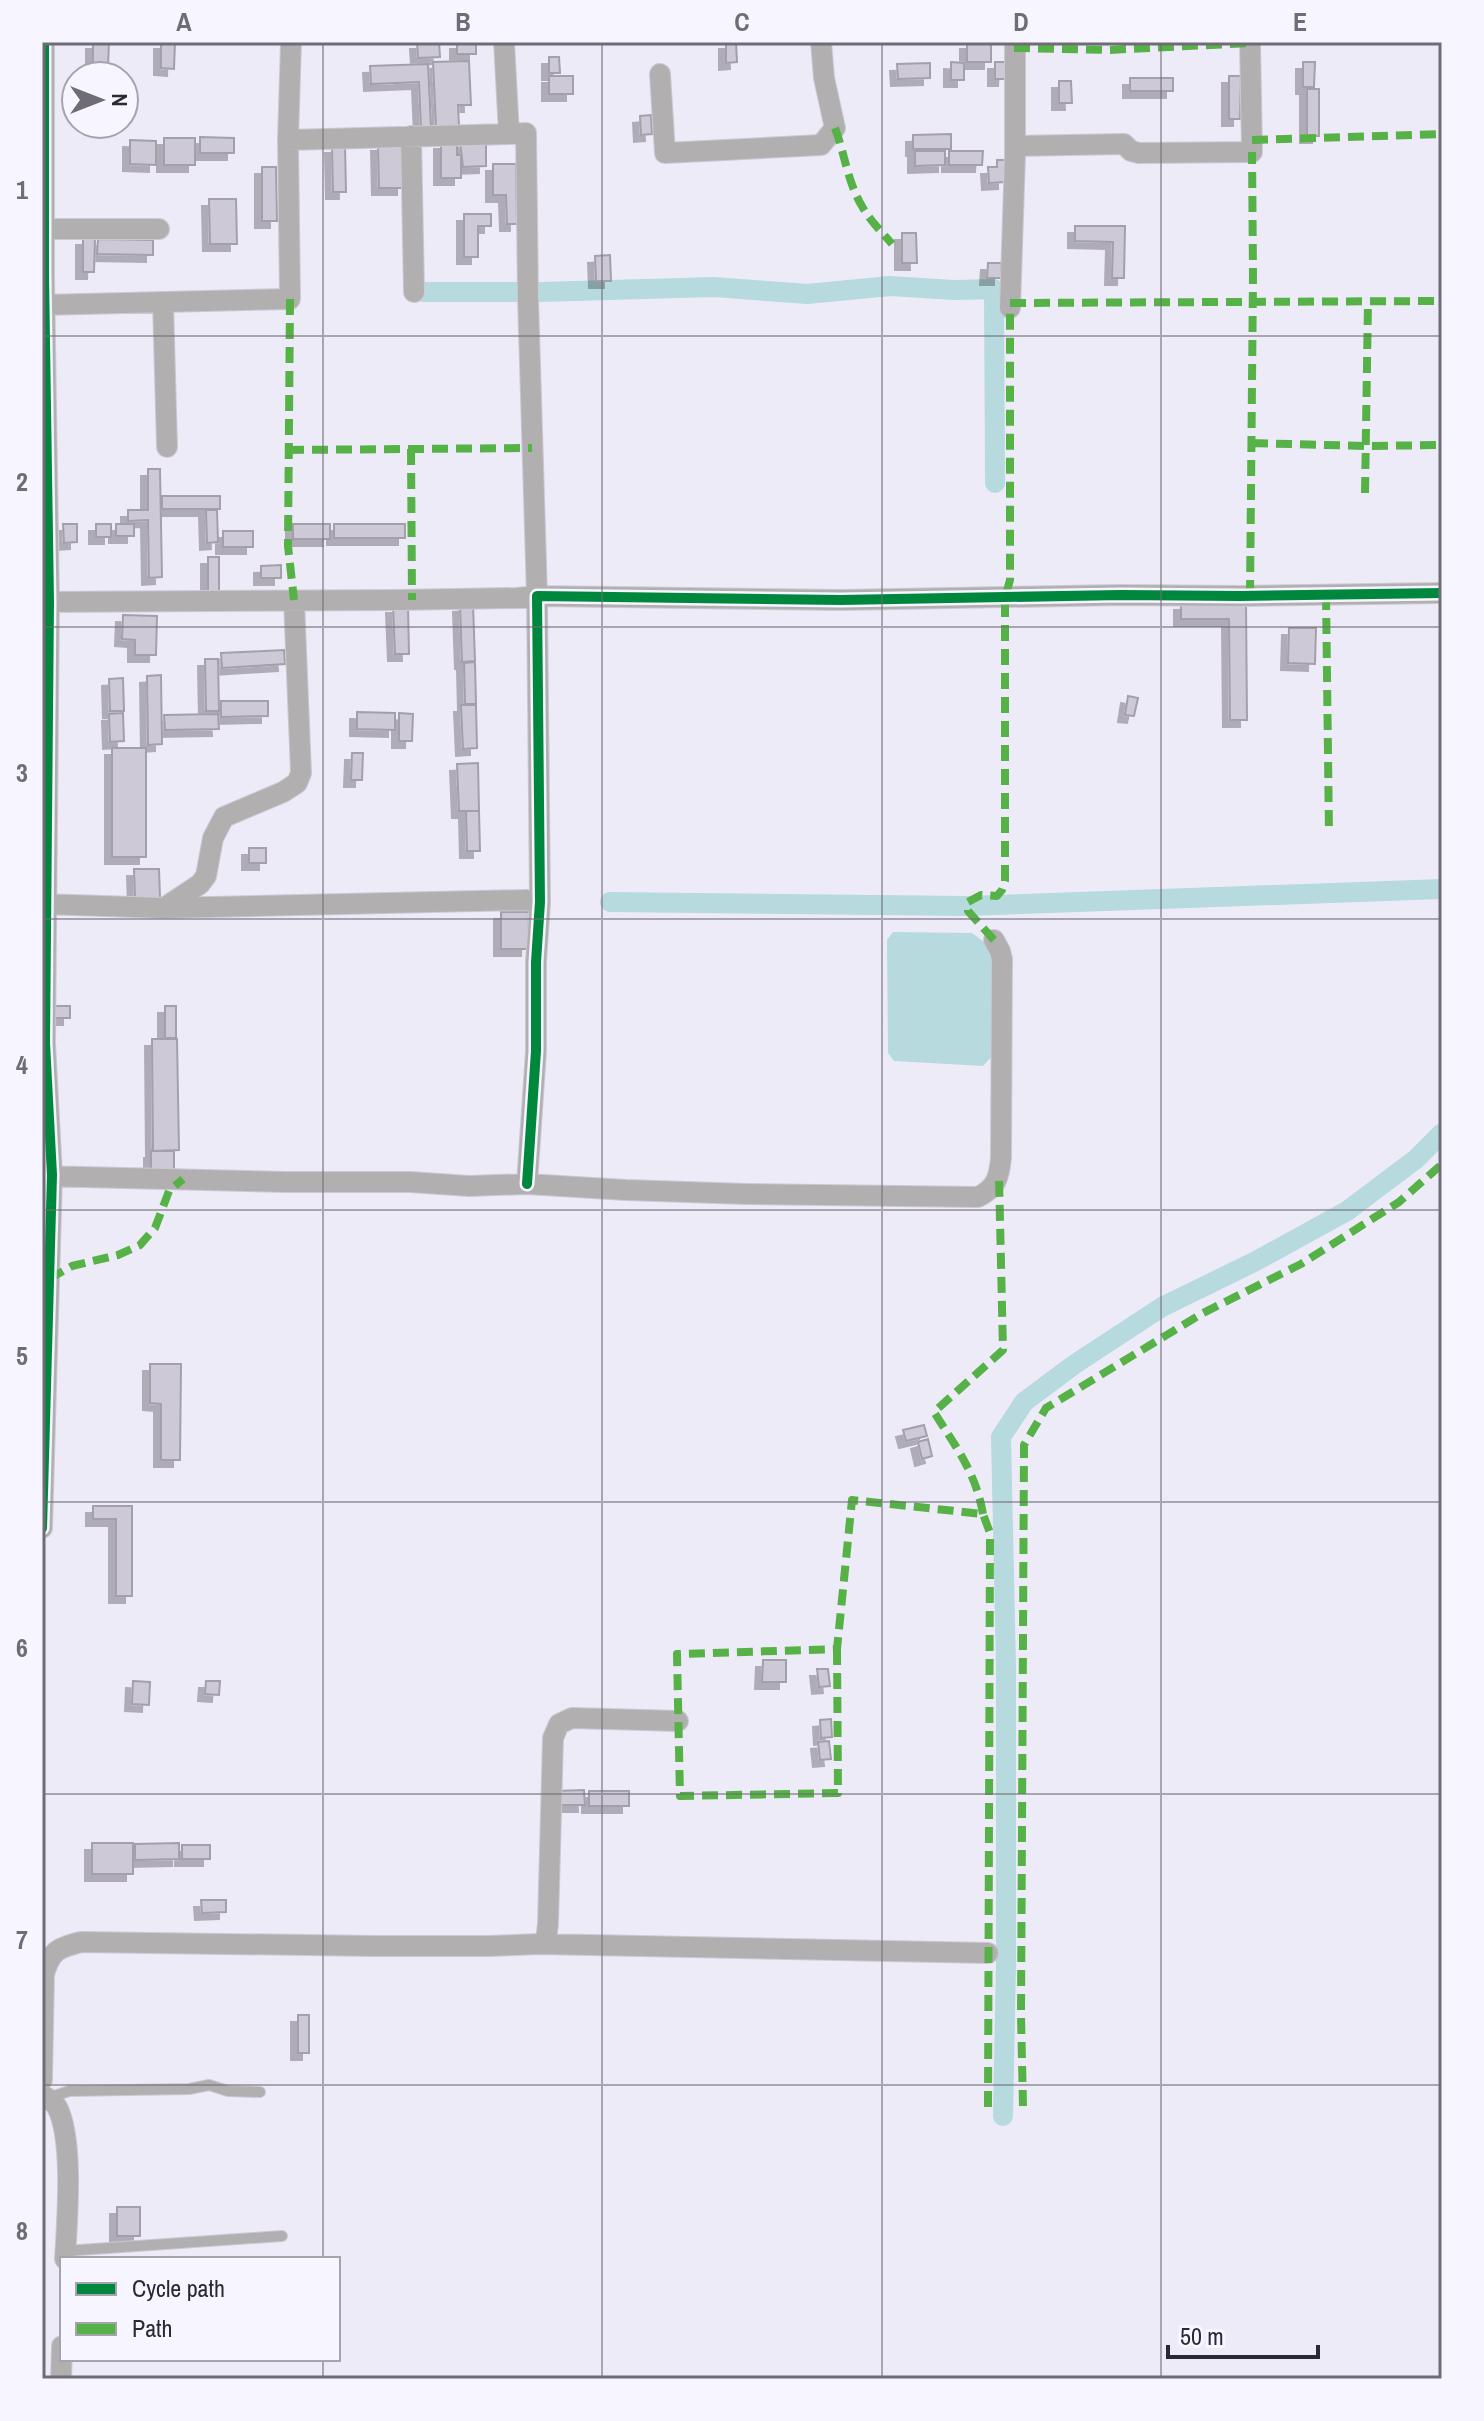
<svg xmlns="http://www.w3.org/2000/svg" width="1484" height="2421" font-family="'Archivo Narrow',sans-serif">
<style>
.water{fill:#b7dadf}
.lines{fill:none;stroke-linecap:round;stroke-linejoin:round}
.canal{stroke:#b7dadf;stroke-width:20}
.building{fill:#cec9d6;stroke:#a3a0aa;stroke-width:2;filter:url(#shadow)}
.lane-casing{stroke:#ccc9d4;stroke-width:12}
.street-casing{stroke:#ccc9d4;stroke-width:22}
.lane{stroke:#b2afb0;stroke-width:10}
.street{stroke:#b2afb0;stroke-width:20}
.quiet{stroke:#56b246;stroke-width:8;stroke-dasharray:16 8;stroke-linecap:butt}
.cycleway-casing{stroke:#f7f5ff;stroke-width:15}
.cycleway{stroke:#00873e;stroke-width:10}
.grid{fill:none;stroke:#6f6c77;stroke-width:2;stroke-opacity:0.55}
.neatline{fill:none;stroke:#6f6c77;stroke-width:3}
.grid-label{font-size:26px;text-anchor:middle;font-weight:bold;fill:#6f6c77}
</style>
<defs>
<filter id="shadow"><feDropShadow dx="-7" dy="7" stdDeviation="0" flood-color="#0004"/></filter>
</defs>
<rect width="100%" height="100%" fill="#eeebf9"/>
<path class="water" d="M893,932L972,933L988,945L994,964L993,1055L983,1066L894,1061L888,1053L887,940Z"/>
<g class="lines">
<path class="canal" d="M423,292H518
M540,292L714,287L807,294L890,286L954,290L994,289L995,483
M610,902L967,906L1442,889
M1003,2116L1006,1963V1666L1001,1437L1024,1402L1075,1364L1162,1307L1256,1261L1347,1211L1416,1159L1442,1133"/>
</g>
<path class="building" d="M93,42H109L108,66H93Z
M161,42H175L174,69L161,68Z
M417,42H439L440,57L418,58Z
M457,42H476V54H457Z
M726,42H736L737,62L726,63Z
M967,42H991V62H967Z
M549,57H559L560,73H549Z
M469,61L471,105H458L459,127H436L433,62Z
M951,62L964,63V80H951Z
M995,62H1006L1005,79H995Z
M1303,62H1315L1314,87H1303Z
M930,63V78L898,79L897,64Z
M428,64L431,127L421,128L419,82L371,84L370,66Z
M549,76H573V94H549Z
M1229,76H1241L1240,119H1229Z
M1130,78H1173V91H1130Z
M1059,81H1071L1072,103H1059Z
M1307,89H1319V136H1307Z
M651,115L652,134L641,135L640,116Z
M951,134V149H913V135Z
M200,137L234,138V153H200Z
M164,138H195V165H164Z
M130,140L156,141V165L130,164Z
M486,140V166L463,167L460,141Z
M441,142H457V155H461V178H441Z
M378,144H404V188H379Z
M332,146H345L346,192H333Z
M915,151H945V165L915,166Z
M949,151H983L982,165H949Z
M997,160H1005V182L989,183L988,167H997Z
M493,164H516L517,224H507L506,195H493Z
M262,167H276L277,221H262Z
M209,199H236L237,244H210Z
M464,214H491V226H478V257H464Z
M1075,226H1125L1124,278H1112L1113,242L1075,241Z
M902,233H916L917,263H902Z
M83,238H95L94,272H83Z
M98,239L153,240V255L97,254Z
M610,255L611,281H596L595,256Z
M988,263H1001V278H987Z
M148,469H160L162,577L149,578L148,520L128,521V510H148Z
M162,496H220V509H162Z
M206,510H217L218,542L207,543Z
M63,524H77V542L64,543Z
M96,524H111V537H96Z
M116,524H134V536H116Z
M293,524H330V539H293Z
M334,524H405V538H334Z
M223,531H253V547H223Z
M208,557H219V593H208Z
M281,565V578H261V566Z
M1246,602L1247,720H1230L1229,619H1181V603Z
M473,604L475,661L462,662L460,605Z
M393,606H408L409,654H395Z
M123,615L157,616L156,655H135V640L122,639Z
M1289,628H1316L1315,664L1288,663Z
M284,650L285,664L222,668L221,653Z
M205,659H218L219,711H206Z
M475,662L476,704H465L464,663Z
M161,675L162,744L148,745L147,676Z
M123,678L124,711H110L109,679Z
M1128,696L1138,698L1134,716L1125,715Z
M221,701H268V716L221,717Z
M461,705H476L477,748L463,749Z
M357,712L395,713V730L357,729Z
M123,713L124,741L110,742L109,714Z
M399,713L413,714L412,741H399Z
M218,714L219,729L165,730L164,715Z
M112,748H146V857H112Z
M352,753H363L362,780H351Z
M478,763L479,811H459L457,764Z
M466,811H479L480,851H467Z
M249,848H266V863H249Z
M134,869H159L160,898H135Z
M501,912H529L528,949H501Z
M49,1006H70V1018H49Z
M165,1006H176V1038H165Z
M152,1039H177L179,1150L153,1151Z
M151,1151H174V1170H151Z
M150,1364H181L180,1460H161V1404L150,1403Z
M924,1425L927,1436L906,1441L903,1430Z
M928,1439L932,1456L922,1459L918,1442Z
M93,1506H132V1596H116V1519H93Z
M763,1660H786V1682H762Z
M817,1669H828L830,1686L819,1687Z
M133,1681L150,1682L149,1705L132,1704Z
M206,1681H220L219,1695L205,1694Z
M831,1719L832,1737L821,1738L820,1720Z
M829,1741L831,1759L820,1760L818,1742Z
M584,1790L585,1805H557L556,1791Z
M589,1791H629V1806H589Z
M92,1843H133V1874H92Z
M179,1843V1859L135,1860V1844Z
M182,1845H210V1859H182Z
M201,1900H226V1912L202,1913Z
M298,2015H309V2053H298Z
M117,2207H140V2236H117Z"/>
<g class="lines">
<defs>
<path id="lane" d="M49,2098L69,2091L189,2089L209,2085L228,2091L260,2092
M65,2251L282,2236"/>
<path id="street" d="M660,74L665,153L821,145L835,128L824,78L821,42
M411,136L414,292
M288,140L509,134
M1015,146L1124,144L1131,151L1139,153L1252,152L1250,42
M45,229H159
M163,302L167,447
M42,305L290,299L288,140L291,42
M1010,308L1015,155V42
M42,602L397,600L517,598L537,596L528,298L526,133L509,134L504,42
M42,904L164,908L526,900L540,902
M164,908L200,884L206,876L213,838L224,817L283,792L297,783L301,773L294,600
M42,1176L287,1182H410L469,1186L527,1184L626,1190L747,1194L978,1197C996,1188 999,1178 1001,1158L1002,959L1000,951L994,940
M527,1184L536,1051V962L540,902L537,596L841,600L1121,595L1240,596L1442,593
M42,1528L52,1175L45,1043L49,602L44,276V42
M540,1944L988,1953
M42,2080L44,1974C51,1950 58,1948 81,1942L375,1946H488L540,1944L546,1940L548,1924L553,1738L559,1724L572,1718L678,1721
M42,2095C48,2098 53,2101 57,2107C74,2139 67,2222 65,2259
M61,2379L62,2346"/>
</defs>
<use href="#lane" class="lane-casing"/>
<use href="#street" class="street-casing"/>
<use href="#lane" class="lane"/>
<use href="#street" class="street"/>
<path class="quiet" d="M1014,48L1108,50L1250,43
M835,128C845,155 848,184 863,208C871,222 882,232 892,244
M1252,140L1442,134
M290,299L288,546L294,600
M1010,303L1442,301
M1252,443L1366,446L1442,445
M411,449L412,600
M288,450L532,448
M1365,493L1368,301
M1326,594L1329,834
M1250,596L1253,277L1252,152
M994,940L968,911V902L981,895L997,896L1002,890L1005,881V598L1010,580V308
M49,1279L72,1266L118,1255L140,1245L155,1228L169,1191L183,1179
M983,1514C976,1473 956,1447 934,1412L1003,1350L999,1177
M837,1649L838,1793L680,1796L677,1654L837,1649L852,1500L983,1514L990,1533L988,2107
M1023,2106L1021,2016L1024,1445L1046,1408L1203,1313L1301,1264L1399,1202L1442,1164"/>
<defs>
<path id="cycleway" d="M527,1184L536,1051V962L540,902L537,596L841,600L1121,595L1240,596L1442,593
M42,1528L52,1175L45,1043L49,602L44,276V42"/>
</defs>
<use href="#cycleway" class="cycleway-casing"/>
<use href="#cycleway" class="cycleway"/>
</g>
<path class="grid" d="M323,42V2259M602,42V2379M882,42V2379M1161,42V2379M42,336H1442M42,627H1442M42,919H1442M42,1210H1442M42,1502H1442M42,1794H1442M42,2085H1442M323,2359V2379"/>
<rect width="1484" height="2421" fill="none" stroke="#f7f5ff" stroke-width="88"/>
<rect x="60" y="2257" width="280" height="104" fill="#f7f5ff" stroke="#a5a3ad" stroke-width="2"/>
<rect x="76" y="2283" width="40" height="12" fill="#00873e" stroke="#a5a3ad" stroke-width="2"/>
<text x="132" y="2297" font-size="24" fill="#2a2831">Cycle path</text>
<rect x="76" y="2323" width="40" height="12" fill="#56b246" stroke="#a5a3ad" stroke-width="2"/>
<text x="132" y="2337" font-size="24" fill="#2a2831">Path</text>
<g transform="translate(100 100) rotate(90)"><circle r="38" fill="#f7f5ff" stroke="#a5a3ad" stroke-width="2"/>
<path d="M0-6L14 30L0 20L-14 30Z" fill="#6f6c77"/>
<text y="-12" font-size="22" font-weight="bold" text-anchor="middle" fill="#2a2831">N</text>
</g>
<path d="M1168 2345v12h150v-12" fill="none" stroke="#2a2831" stroke-width="4"/>
<text x="1180" y="2345" font-size="24" fill="#2a2831" stroke="#f7f5ff" stroke-width="6" paint-order="stroke">50 m</text>
<rect x="44" y="44" width="1396" height="2333" class="neatline"/>
<g class="grid-label">
<text x="184" y="31">A</text>
<text x="463" y="31">B</text>
<text x="742" y="31">C</text>
<text x="1021" y="31">D</text>
<text x="1300" y="31">E</text>
<text x="22" y="199">1</text>
<text x="22" y="491">2</text>
<text x="22" y="782">3</text>
<text x="22" y="1074">4</text>
<text x="22" y="1365">5</text>
<text x="22" y="1657">6</text>
<text x="22" y="1949">7</text>
<text x="22" y="2240">8</text>
</g>
</svg>
